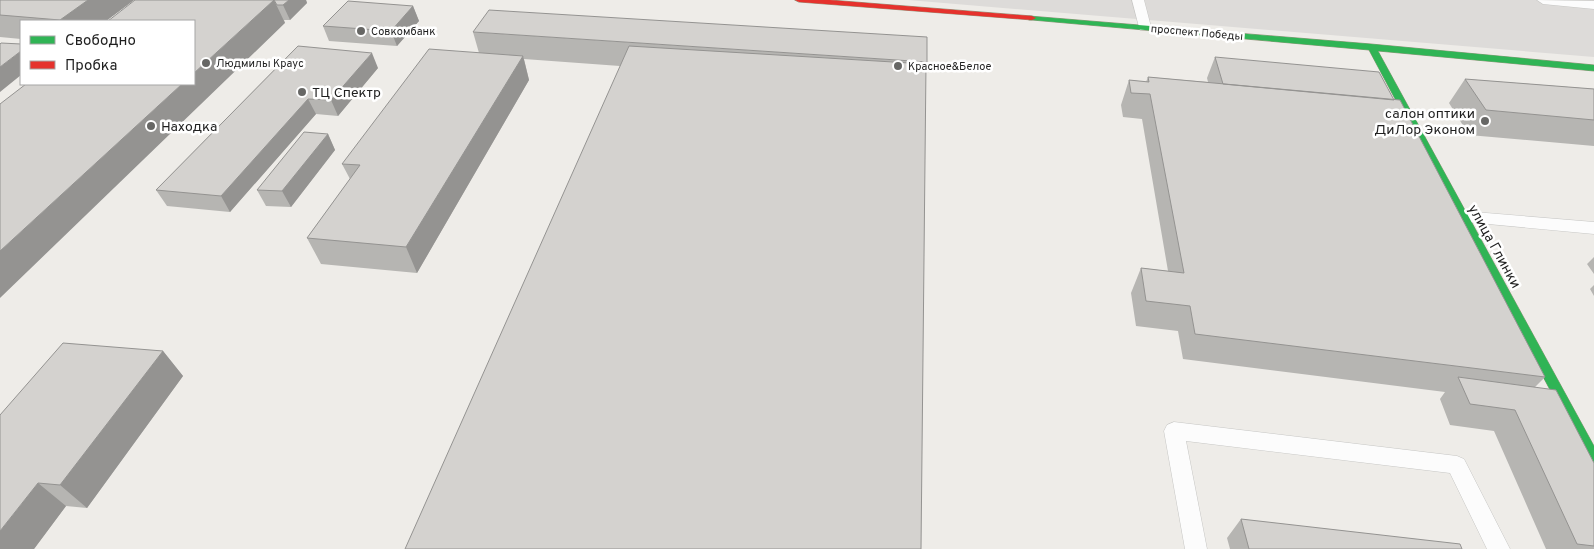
<svg xmlns="http://www.w3.org/2000/svg" width="1594" height="549" font-family="Overpass,sans-serif">
<style>
.residential{fill:#dddbd9}
.lines{fill:none;stroke-linecap:round;stroke-linejoin:round}
.lane-casing{stroke:#c6c6c4;stroke-width:1}
.fast-casing{stroke:#97987f;stroke-width:1}
.jam-casing{stroke:#97987f;stroke-width:1}
.lane{fill:#fcfcfc;fill-rule:evenodd}
.fast{fill:#30b455;fill-rule:evenodd}
.jam{fill:#e5322d;fill-rule:evenodd}
.wall{fill:#b6b5b2}
.shaded-wall{fill:#949391}
.building{fill:#d4d2cf;stroke:#949391}
.poi-dot{fill:#676765;stroke:#fff;stroke-width:2}
.labels{text-anchor:middle;stroke-width:5;stroke-linejoin:round;paint-order:stroke}
.far-poi-label{font-size:11px;fill:#1f1f1f;stroke:#fff;text-anchor:start}
.far-street-label{font-size:11px;fill:#1f1f1f;stroke:#fff}
.poi-label{font-size:14px;fill:#1f1f1f;stroke:#fff;text-anchor:start}
.street-label{font-size:14px;fill:#1f1f1f;stroke:#fff}
</style>
<rect width="100%" height="100%" fill="#eeece8"/>
<path class="residential" d="M908,0H1594V57Z"/>
<g class="lines">
<defs>
<path id="lane" d="M1132,0H1144L1151,27L1150,30H1140L1139,27Z
M1537,0L1594,1V9L1543,4Z
M1462,211L1594,222V234L1456,221L1454,217L1456,213Z
M1174,422L1457,456L1464,459L1510,549H1487L1450,473L1186,441L1207,549H1185L1164,431L1167,425Z"/>
<path id="fast" d="M1029,16L1371,44L1594,65V71L1378,51L1594,446V465L1589,463L1369,50L1032,20H1029Z"/>
<path id="jam" d="M795,0H830L1032,16L1036,18L1032,20L799,2Z"/>
</defs>
<use href="#lane" class="lane-casing"/>
<use href="#fast" class="fast-casing"/>
<use href="#jam" class="jam-casing"/>
<use href="#lane" class="lane"/>
<use href="#fast" class="fast"/>
<use href="#jam" class="jam"/>
</g>
<path class="wall" d="M0,0H134L106,21H21V39L0,37Z
M135,0H306L307,3L290,20H284L285,23Z
M413,6L419,21L397,46L329,41L323,26Z
M473,32L927,62L926,65L620,66L524,59L529,80L417,273L321,264L307,238L350,179L342,164L479,53Z
M298,46L378,68L338,116L316,114L230,212L167,206L156,190Z
M1215,57L1545,377L1535,387L1594,463V549H1546L1494,431L1450,425L1440,399L1445,392L1183,359L1178,331L1136,326L1131,293L1141,268L1168,271L1142,119L1123,117L1121,105L1129,80L1146,82L1148,77L1208,82L1207,78Z
M1465,79L1594,89V146L1469,135L1449,103Z
M328,134L335,150L291,207L266,206L257,190Z
M1594,257V274L1587,264Z
M1594,285V296L1590,289Z
M163,351L183,376L87,508L66,506L34,549L0,415Z
M1241,519L1462,549H1230L1227,538Z"/>
<path class="shaded-wall" d="M88,0H134L106,21H61L60,20Z
M274,0L285,23L0,298V251L182,84H194V73Z
M289,0H306L307,3L290,20L283,5Z
M413,6L419,21L397,46L391,31Z
M21,51V75L0,92V67Z
M372,53L378,68L338,116L331,100Z
M523,56L529,80L417,273L406,247Z
M308,99L316,114L230,212L221,196Z
M328,134L335,150L291,207L282,191Z
M163,351L183,376L87,508L60,485Z
M38,483L66,506L34,549H0V531Z"/>
<path class="building" d="M0,0H88L60,20L0,15Z
M135,0H274L194,73V21H108Z
M274,0H289L283,5H277Z
M348,1L413,6L391,31L323,26Z
M489,10L927,37V62L473,32Z
M1,43L21,44V51L0,67V44Z
M298,46L372,53L331,100L308,99L221,196L156,190Z
M629,46L926,64L921,549H405Z
M429,49L523,56L406,247L307,238L360,165L342,164Z
M1215,57L1379,72L1394,100L1223,84Z
M1148,77L1400,100L1545,377L1195,334L1190,306L1146,301L1141,268L1184,273L1150,94L1131,93L1129,80L1149,82Z
M1465,79L1594,89V120L1486,110Z
M26,84H182L0,251V104Z
M304,132L328,134L282,191L257,190Z
M63,343L163,351L60,485L38,483L0,531V415Z
M1458,377L1556,390L1594,463V546L1577,544L1515,410L1470,404Z
M1241,519L1460,544L1462,549H1249Z"/>
<g class="poi-dot">
<circle cx="361" cy="31" r="5"/>
<circle cx="206" cy="63" r="5"/>
<circle cx="898" cy="66" r="5"/>
<circle cx="302" cy="92" r="5"/>
<circle cx="1485" cy="121" r="5"/>
<circle cx="151" cy="126" r="5"/>
</g>
<g class="labels">
<g class="far-poi-label">
<text x="371" y="35">Совкомбанк</text>
<text x="216" y="67">Людмилы Краус</text>
<text x="908" y="70">Красное&amp;Белое</text>
</g>
<g class="far-street-label">
<text transform="translate(1197 32) rotate(5)" y="4">проспект Победы</text>
</g>
<g class="poi-label">
<text x="312" y="97">ТЦ Спектр</text>
<text x="1475" y="118" text-anchor="end">салон оптики<tspan x="1475" dy="16">ДиЛор Эконом</tspan></text>
<text x="161" y="131">Находка</text>
</g>
<g class="street-label">
<text transform="translate(1495 246) rotate(61)" y="5">улица Глинки</text>
</g>
</g>
<rect x="20" y="20" width="175" height="65" fill="#ffffff" stroke="#a5a5a5"/>
<rect x="30" y="36" width="25" height="8" fill="#30b455" stroke="#a5a5a5"/>
<text x="65" y="45" font-size="15" fill="#1f1f1f">Свободно</text>
<rect x="30" y="61" width="25" height="8" fill="#e5322d" stroke="#a5a5a5"/>
<text x="65" y="70" font-size="15" fill="#1f1f1f">Пробка</text>
</svg>
